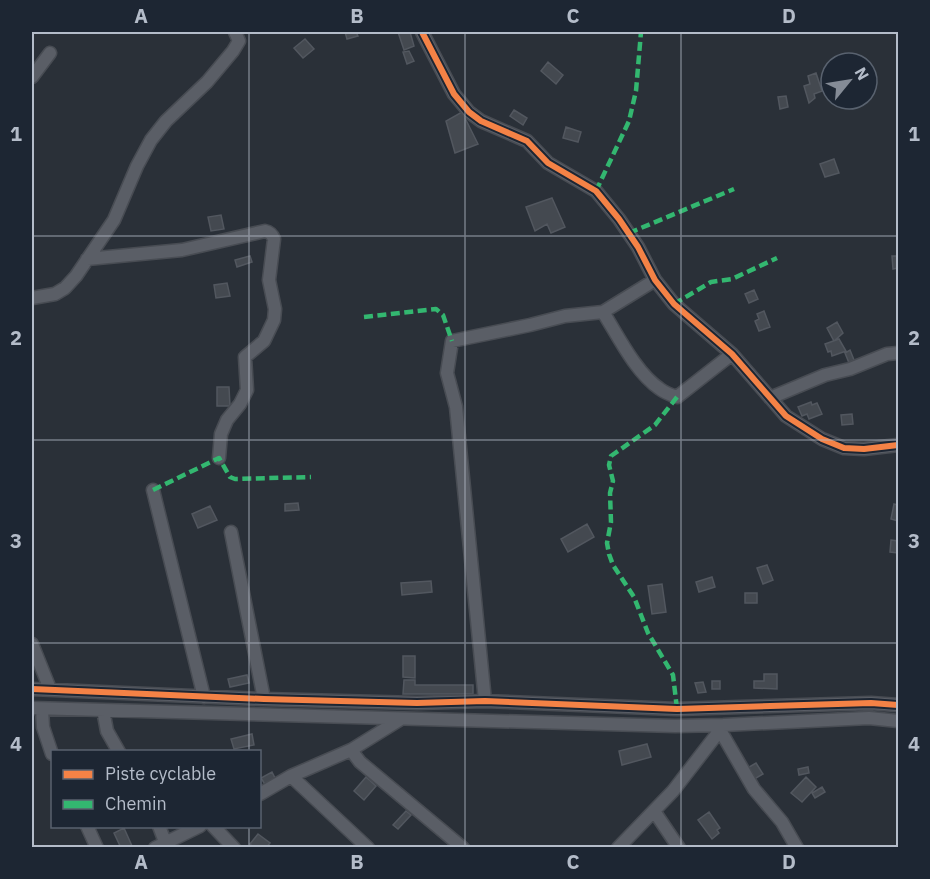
<svg xmlns="http://www.w3.org/2000/svg" width="930" height="879" font-family="'IBM Plex Sans',sans-serif">
<style>
.building{fill:#444950;stroke:#52575f;stroke-width:1.5}
.lines{fill:none;stroke-linecap:round;stroke-linejoin:round}
.minor-casing{stroke:#484c53;stroke-width:15}
.minor{stroke:#5a5e66;stroke-width:12}
.quiet{stroke:#33b770;stroke-width:4.5;stroke-dasharray:9 4.5;stroke-linecap:butt}
.cycleway-casing{stroke:#1d2633;stroke-width:10}
.cycleway{stroke:#f48246;stroke-width:6}
.grid{fill:none;stroke:#b4bcc9;stroke-width:1.5;stroke-opacity:0.55}
.neatline{fill:none;stroke:#b4bcc9;stroke-width:2}
.grid-label{font-size:20px;text-anchor:middle;font-weight:bold;fill:#b4bcc9}
</style>
<rect width="100%" height="100%" fill="#2a3038"/>
<path class="building" d="M345,32H356L358,36L347,39Z
M398,32H410L414,46L404,50Z
M305,39L314,49L303,58L294,48Z
M409,51L414,61L407,64L403,52Z
M548,62L563,75L556,84L541,71Z
M816,73L822,91L814,94L815,98L809,103L804,86L810,84L808,76Z
M786,96L788,107L780,109L778,97Z
M514,110L527,118L523,125L510,116Z
M462,112L478,144L455,153L446,121Z
M566,127L581,132L578,142L563,138Z
M834,159L839,173L825,177L820,164Z
M552,198L565,227L551,233L547,224L535,231L526,207Z
M221,215L224,229L211,231L208,217Z
M250,256L252,262L237,267L235,260Z
M892,256H898V268L893,269Z
M227,283L230,296L216,298L214,285Z
M754,290L758,299L749,303L745,294Z
M764,311L770,327L759,331L755,321L759,319L757,314Z
M837,322L843,333L834,341L827,328Z
M839,339L846,351L832,356L831,351L828,352L825,344Z
M850,350L854,360L849,363L845,353Z
M217,387H229L230,406H217Z
M811,402L812,405L817,403L822,414L809,419L807,414L802,416L798,407Z
M852,414L853,424L842,425L841,415Z
M298,503L299,510L285,511V504Z
M894,504L898,505V521L891,519Z
M210,506L217,520L198,528L192,514Z
M587,524L594,537L568,552L561,539Z
M891,540L898,541V553L890,552Z
M767,565L773,580L763,584L757,568Z
M712,577L715,587L699,592L696,582Z
M431,581L432,592L402,595L401,583Z
M662,584L666,612L652,614L648,586Z
M745,593H757V603H745Z
M403,656H415V678L403,677Z
M764,674H777V689L754,688V681H764Z
M247,675L249,683L230,687L228,679Z
M404,680H415V685H473V694H403Z
M712,681H720V689H712Z
M703,682L706,692L698,693L695,683Z
M252,734L254,745L234,749L231,739Z
M647,744L651,757L622,765L619,751Z
M756,763L763,774L751,781L744,770Z
M808,767L809,773L799,775L798,769Z
M272,772L276,780L266,786L261,778Z
M366,777L376,786L364,800L354,791Z
M806,777L816,787L802,802L791,793Z
M822,787L825,792L815,798L812,793Z
M406,811L411,815L398,829L393,825Z
M709,812L720,828L717,830L719,833L712,839L698,820Z
M124,828L132,846L129,848H121L114,833Z
M258,834L270,843L266,848H254L250,844Z"/>
<g class="lines">
<defs>
<path id="minor" d="M422,32L454,94L469,112L481,121L527,141L548,163L596,191L619,219L638,247L655,280L674,304L732,354L786,416L822,439L844,448L864,449L898,445
M32,77L50,53
M87,259L182,250L265,231C270,232 272,234 274,239L269,280L275,309L274,320L264,341L245,357L247,390L240,404L227,420L221,434L219,458
M32,298L55,294L65,288L76,276L114,220L137,166L151,140L166,121L207,82L233,51L239,41L235,32
M603,312C618,336 636,373 660,389C665,393 671,395 677,397L732,354
M770,398L825,375L850,369L887,354L898,353
M153,490L204,697
M231,532L264,699
M32,644L50,689
M32,689L264,699L417,703L485,701L677,709L871,703L898,705
M485,701L456,407L447,373L452,341L530,325L565,316L603,312L655,280
M32,708L675,726L724,725L869,718L898,721
M42,709L43,727L52,754
M103,710L107,731L119,752
M720,730L754,789L782,822L797,848
M351,750L360,762L463,848
M291,776L368,848
M260,794L291,776L351,750L401,719
M654,811L679,848
M87,826L97,848
M159,826L165,842
M213,826L234,848
M155,848L200,826
M618,848L673,791L724,725"/>
</defs>
<use href="#minor" class="minor-casing"/>
<use href="#minor" class="minor"/>
<path class="quiet" d="M596,191L629,121L636,91L641,32
M629,233L734,189
M674,304L711,282L732,279L777,258
M364,317L436,309L443,315L452,341
M677,397L655,425L611,456L609,465L613,481L610,493L611,522L607,543L609,554L613,565L634,597L648,633L673,675L677,709
M153,490L219,458L230,477L235,479L311,477"/>
<defs>
<path id="cycleway" d="M422,32L454,94L469,112L481,121L527,141L548,163L596,191L619,219L638,247L655,280L674,304L732,354L786,416L822,439L844,448L864,449L898,445
M32,689L264,699L417,703L485,701L677,709L871,703L898,705"/>
</defs>
<use href="#cycleway" class="cycleway-casing"/>
<use href="#cycleway" class="cycleway"/>
</g>
<path class="grid" d="M249,32V752M465,32V848M681,32V848M32,236H898M32,440H898M32,643H898M249,826V848"/>
<rect width="930" height="879" fill="none" stroke="#1d2633" stroke-width="66"/>
<rect x="51" y="750" width="210" height="78" fill="#1d2633" stroke="#59626f" stroke-width="1.5"/>
<rect x="63" y="770" width="30" height="9" fill="#f48246" stroke="#59626f" stroke-width="1.5"/>
<text x="105" y="780" font-size="18" fill="#b4bcc9">Piste cyclable</text>
<rect x="63" y="800" width="30" height="9" fill="#33b770" stroke="#59626f" stroke-width="1.5"/>
<text x="105" y="810" font-size="18" fill="#b4bcc9">Chemin</text>
<g transform="translate(849 81) rotate(60)"><circle r="28" fill="#1d2633" stroke="#59626f" stroke-width="1.5"/>
<path d="M0-4.5L10 22L0 15L-10 22Z" fill="#848b96"/>
<text y="-9" font-size="16" font-weight="bold" text-anchor="middle" fill="#b4bcc9">N</text>
</g>
<rect x="33" y="33" width="864" height="813" class="neatline"/>
<g class="grid-label">
<text x="141" y="23">A</text>
<text x="357" y="23">B</text>
<text x="573" y="23">C</text>
<text x="789" y="23">D</text>
<text x="16" y="141">1</text>
<text x="914" y="141">1</text>
<text x="16" y="345">2</text>
<text x="914" y="345">2</text>
<text x="16" y="548">3</text>
<text x="914" y="548">3</text>
<text x="16" y="751">4</text>
<text x="914" y="751">4</text>
<text x="141" y="869">A</text>
<text x="357" y="869">B</text>
<text x="573" y="869">C</text>
<text x="789" y="869">D</text>
</g>
</svg>
